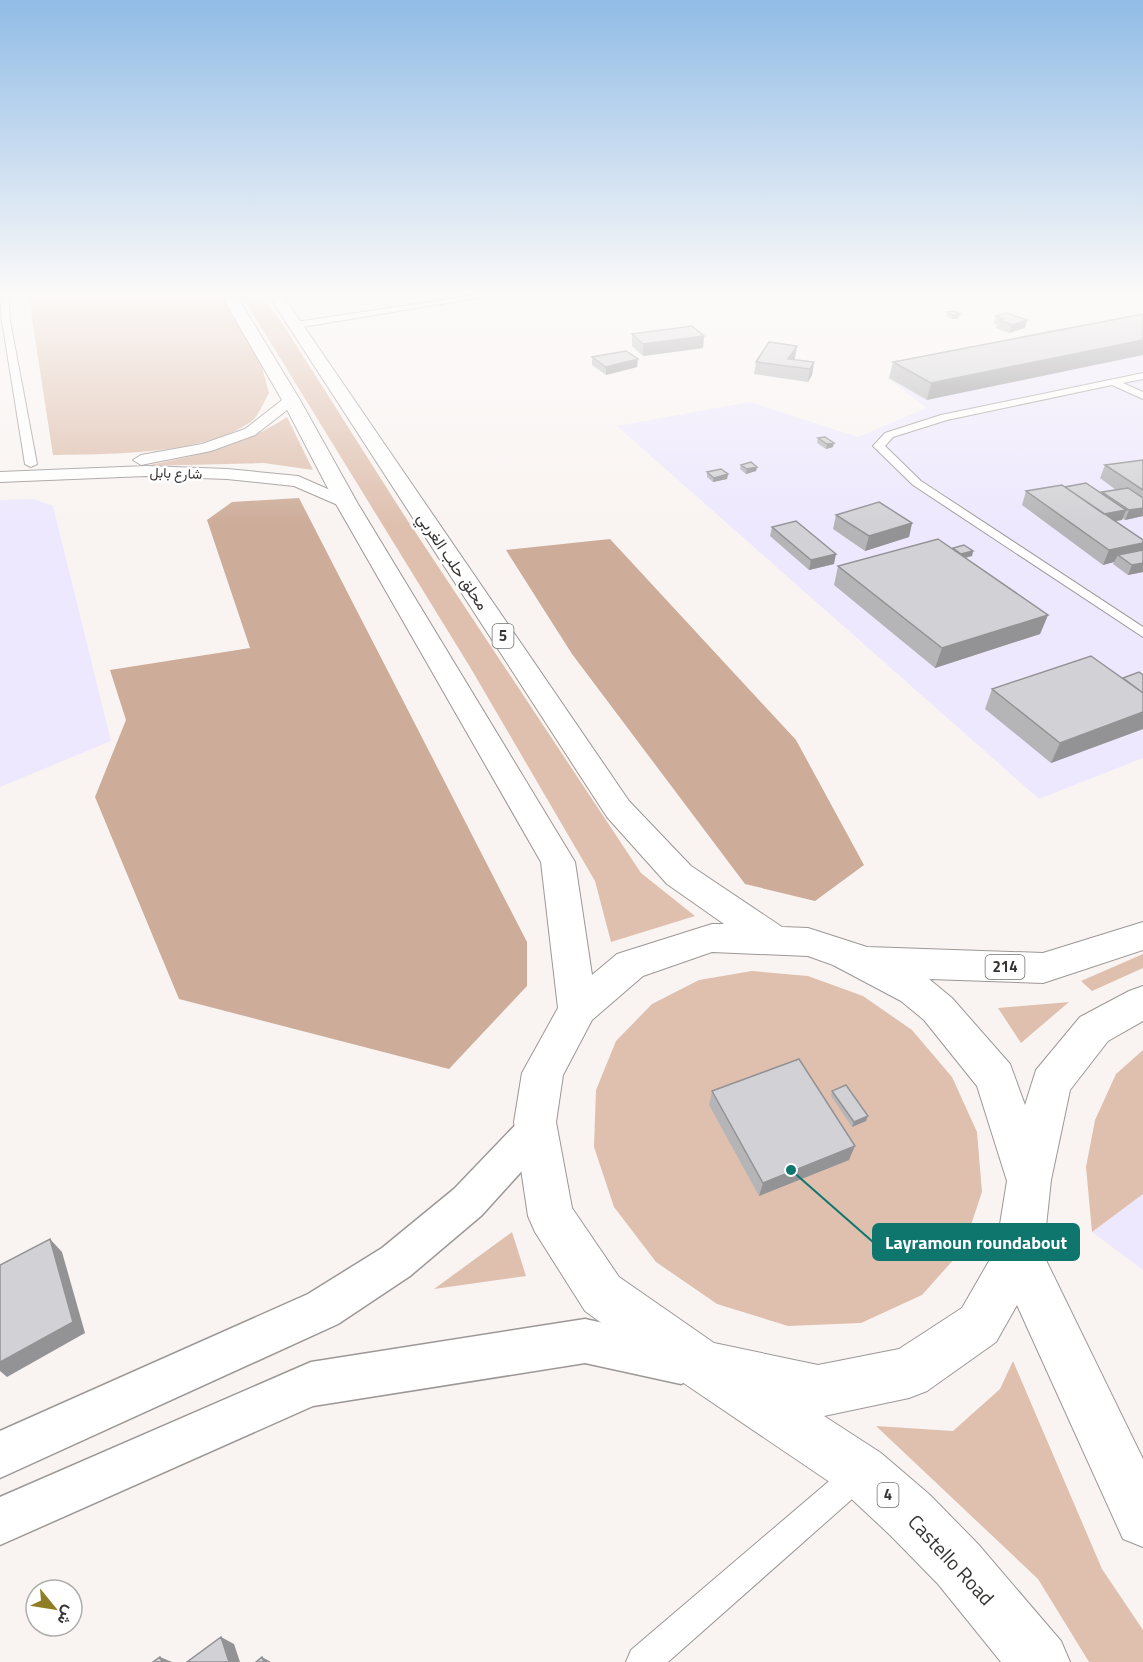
<svg xmlns="http://www.w3.org/2000/svg" width="1143" height="1662" font-family="'Titillium Web',Vazirmatn,sans-serif">
<style>
.industrial{fill:#ede8fe}
.green{fill:#dfc0af}
.forest{fill:#cdac99}
.lines{fill:none;stroke-linecap:round;stroke-linejoin:round}
.street-casing{stroke:#9c9895;stroke-width:2}
.secondary-casing{stroke:#9c9895;stroke-width:2}
.primary-casing{stroke:#9c9895;stroke-width:3}
.highway-casing{stroke:#9c9895;stroke-width:2}
.street{fill:#fff;fill-rule:evenodd}
.secondary{fill:#fff;fill-rule:evenodd}
.primary{fill:#fff;fill-rule:evenodd}
.highway{fill:#fff;fill-rule:evenodd}
.wall{fill:#b5b5b8}
.shaded-wall{fill:#939396}
.building{fill:#d2d2d6;stroke:#939396;stroke-width:1.5}
.labels{text-anchor:middle;stroke-width:5;stroke-linejoin:round;paint-order:stroke}
.far-street-label{font-size:14px;fill:#363433;stroke:#fff}
.shield{fill:#fff;stroke:#727170;stroke-width:1.5}
.shield-label{font-size:15px;font-weight:bold;fill:#363433}
.street-label{font-size:16px;fill:#363433;stroke:#fff}
.near-street-label{font-size:20px;fill:#363433;stroke:#fff}
.leader{fill:none;stroke:#0f766e;stroke-width:2}
.callout-dot{fill:#0f766e;stroke:#fff;stroke-width:2}
.callout{fill:#0f766e;stroke:#0f766e;stroke-width:2}
.callout-label{font-size:18px;text-anchor:middle;font-weight:bold;fill:#fff}
</style>
<rect width="100%" height="100%" fill="#f9f4f2"/>
<path class="industrial" d="M1143,320V758L1039,799L617,426L750,402L858,437L927,408L887,378Z
M34,499L53,506L111,741L0,787V500Z
M1143,1194V1270L1092,1232Z"/>
<path class="green" d="M28,293H218L260,360L269,393C264,401 259,415 252,421C204,455 111,454 53,455Z
M240,293H260L284,326L402,512L641,873L695,916L611,942L595,881L470,667Z
M287,417L313,470L264,463L145,466C197,455 242,447 287,417Z
M1143,954V968L1092,991L1081,981Z
M752,971L808,976L863,996L912,1030L952,1077L977,1132L982,1192L963,1249L922,1295L861,1323L788,1326L717,1304L656,1262L614,1207L594,1147L596,1090L616,1041L652,1004L699,980Z
M1069,1002L1021,1043L998,1008Z
M1143,1050V1194L1092,1232L1086,1167L1095,1120L1116,1074Z
M512,1232L526,1276L434,1289Z
M1013,1361L1102,1569L1143,1630V1662H1089L1038,1579L876,1426L953,1431L1000,1389Z"/>
<path class="forest" d="M299,498L527,942V986L449,1069L179,999L95,797L126,720L110,670L250,648L207,520L232,502Z
M610,539L796,740L864,865L815,901L745,884L572,654L506,550Z"/>
<g class="lines">
<defs>
<path id="street" d="M0,293H8L10,321L37,464L31,467L25,464L2,321Z
M490,293H507L296,328L292,325L296,322Z
M1143,373V379L1123,383L1143,392V399L1112,385L947,420L893,437L885,446L921,481L1143,627V637L913,485L873,446L885,433L941,415Z
M858,1460L868,1465L873,1475L868,1485L668,1662H626L631,1650L848,1465Z"/>
<path id="secondary" d="M291,396L298,400L296,403L255,435L211,451L141,465L133,460L141,455L202,444L245,429L286,397Z
M146,466L227,469L298,476L353,500L356,504L353,508L347,509L294,486L227,479L146,476L0,482V472Z"/>
<path id="primary" d="M536,1112L549,1117L555,1129L549,1141L482,1215L410,1276L338,1324L0,1478V1431L308,1294L382,1248L454,1189L523,1117Z
M585,1319L681,1340L696,1347L703,1362L696,1377L681,1384L585,1363L313,1406L0,1545V1497L311,1362Z"/>
<path id="highway" d="M220,293H235L300,400L358,504L575,862L592,975L617,954L712,924H724L667,884L607,817L267,293H281L629,801L691,866L782,927L808,928L867,947L1043,953L1143,922V950L1043,983L929,979L952,998L1010,1064L1025,1105L1036,1070L1080,1017L1129,991L1143,986V1021L1108,1041L1070,1090L1051,1180L1043,1254L1143,1459V1547L1123,1539L1017,1305L996,1342L927,1391L909,1398L824,1416L881,1453L930,1495L978,1544L1061,1641L1070,1662H1001L938,1584L890,1535L843,1491L685,1384L585,1311L535,1232L528,1216L514,1122L522,1073L558,1008L541,862L336,504L282,400ZM712,952L808,956L833,965L901,1001L924,1020L977,1086L1007,1181L996,1249L962,1308L899,1349L818,1365L714,1343L619,1277L572,1208L556,1122L563,1075L592,1020L643,976Z"/>
</defs>
<use href="#street" class="street-casing"/>
<use href="#secondary" class="secondary-casing"/>
<use href="#primary" class="primary-casing"/>
<use href="#highway" class="highway-casing"/>
<use href="#street" class="street"/>
<use href="#secondary" class="secondary"/>
<use href="#primary" class="primary"/>
<use href="#highway" class="highway"/>
</g>
<path class="wall" d="M947,312L959,318L952,319L946,316Z
M1143,314L927,400L889,378L893,362Z
M996,316L1025,328L1009,333L996,328L997,325L994,324Z
M632,334L704,336L703,348L643,356L632,346Z
M592,357L637,367L606,375L592,365Z
M795,358L794,360L814,362L812,375L808,382L754,374L756,362Z
M818,438L833,447L826,449L817,443Z
M1143,460V516L1125,520L1122,518V520L1115,521L1143,540V572L1128,575L1113,564L1114,562L1103,565L1022,505L1026,491L1065,487L1102,494V492L1116,490L1100,478L1105,465Z
M741,465L757,467L756,471L746,474L740,469Z
M707,472L728,474L727,479L713,482L707,477Z
M836,515L912,523L909,537L865,551L833,529Z
M772,527L834,564L809,570L770,536Z
M953,548L973,551L972,556L965,558L1048,615L1040,634L935,668L834,585L838,566L952,549Z
M1143,675V729L1051,763L985,709L992,689L1123,678Z
M712,1091L849,1160L759,1196L709,1105Z
M832,1091L866,1121L852,1127L831,1096Z"/>
<path class="shaded-wall" d="M960,314L959,318L952,319L953,315Z
M1027,320L1025,328L1009,333L1012,325Z
M704,336L703,348L643,356V344Z
M1143,340V355L927,400L931,383Z
M797,346L795,358L789,366L788,359Z
M638,359L637,367L606,375V367Z
M814,362L812,375L808,382L810,369Z
M834,443L833,447L826,449L827,444Z
M757,467L756,471L746,474L747,469Z
M728,474L727,479L713,482L714,478Z
M1143,508V516L1125,520L1129,510Z
M1126,510L1122,520L1096,524L1100,515Z
M912,523L909,537L865,551L869,536Z
M1143,543V551L1118,555L1114,562L1103,565L1109,550Z
M973,551L972,556L960,559L961,554Z
M836,554L834,564L809,570L811,560Z
M1143,563V572L1128,575L1132,565Z
M1048,615L1040,634L935,668L942,648Z
M1143,712V729L1051,763L1060,743Z
M868,1116L866,1121L852,1127L854,1122Z
M855,1146L849,1160L759,1196L763,1183Z
M50,1239L62,1252L85,1333L7,1377L0,1371V1362Z
M221,1637L234,1644L240,1662H229Z
M160,1657L172,1662H162Z
M262,1657L271,1662H264Z"/>
<path class="building" d="M954,311L960,314L953,315L947,312Z
M1007,313L1027,320L1012,325L999,320L1003,319L996,316Z
M1143,314V340L931,383L893,362Z
M692,326L704,336L643,344L632,334Z
M769,342L797,346L788,359L814,362L810,369L756,362Z
M626,351L638,359L606,367L592,357Z
M825,437L834,443L827,444L818,438Z
M1143,460V490L1105,465Z
M751,462L757,467L747,469L741,465Z
M721,469L728,474L714,478L707,472Z
M1086,483L1126,510L1104,514L1065,487Z
M1062,485L1143,540V543L1109,550L1026,491Z
M1128,488L1143,498V508L1129,510L1102,492Z
M879,502L912,523L869,536L836,515Z
M796,521L836,554L811,560L772,527Z
M938,539L1048,615L942,648L838,566Z
M964,545L973,551L961,554L953,548Z
M1143,550V563L1132,565L1118,555Z
M1091,656L1143,693V712L1060,743L992,689Z
M1139,672L1143,675V693L1123,678Z
M799,1059L855,1146L763,1183L712,1091Z
M846,1085L868,1116L854,1122L832,1091Z
M50,1239L73,1322L0,1362V1265Z
M221,1637L229,1662H187Z
M160,1657L162,1662H153Z
M262,1657L264,1662H256Z"/>
<linearGradient id="sky" x2="0" y2="1"><stop stop-color="#91bce6"/><stop offset="0.56" stop-color="#fcfaf9"/><stop offset="1" stop-color="#fcfaf9" stop-opacity="0"/></linearGradient>
<rect width="1143" height="525" fill="url(#sky)"/>
<g class="labels">
<g class="far-street-label">
<text transform="translate(176 473) rotate(2)" y="5">شارع بابل</text>
</g>
<g class="shield">
<rect x="492.5" y="624" width="21" height="24" rx="4.5"/>
<rect x="985.5" y="955" width="39" height="24" rx="4.5"/>
<rect x="877.5" y="1483" width="21" height="24" rx="4.5"/>
</g>
<g class="shield-label">
<text x="503" y="641">5</text>
<text x="1005" y="972">214</text>
<text x="888" y="1500">4</text>
</g>
<g class="street-label">
<text transform="translate(453 561) rotate(56)" y="6">محلق حلب الغربي</text>
</g>
<g class="near-street-label">
<text transform="translate(951 1560) rotate(47)" y="7">Castello Road</text>
</g>
</g>
<path class="leader" d="M791 1170L873 1242"/>
<circle class="callout-dot" cx="791" cy="1170" r="6"/>
<rect class="callout" x="873" y="1224" width="206" height="36" rx="6"/>
<g class="callout-label">
<text x="976" y="1249">Layramoun roundabout</text>
</g>
<g transform="translate(54 1608) rotate(120)"><circle r="28" fill="#ffffff" stroke="#afaead" stroke-width="1.5"/>
<path d="M0-4.5L10 22L0 15L-10 22Z" fill="#8f7e25"/>
<text y="-9" font-size="16" font-weight="bold" text-anchor="middle" fill="#363433">ش</text>
</g>
</svg>
